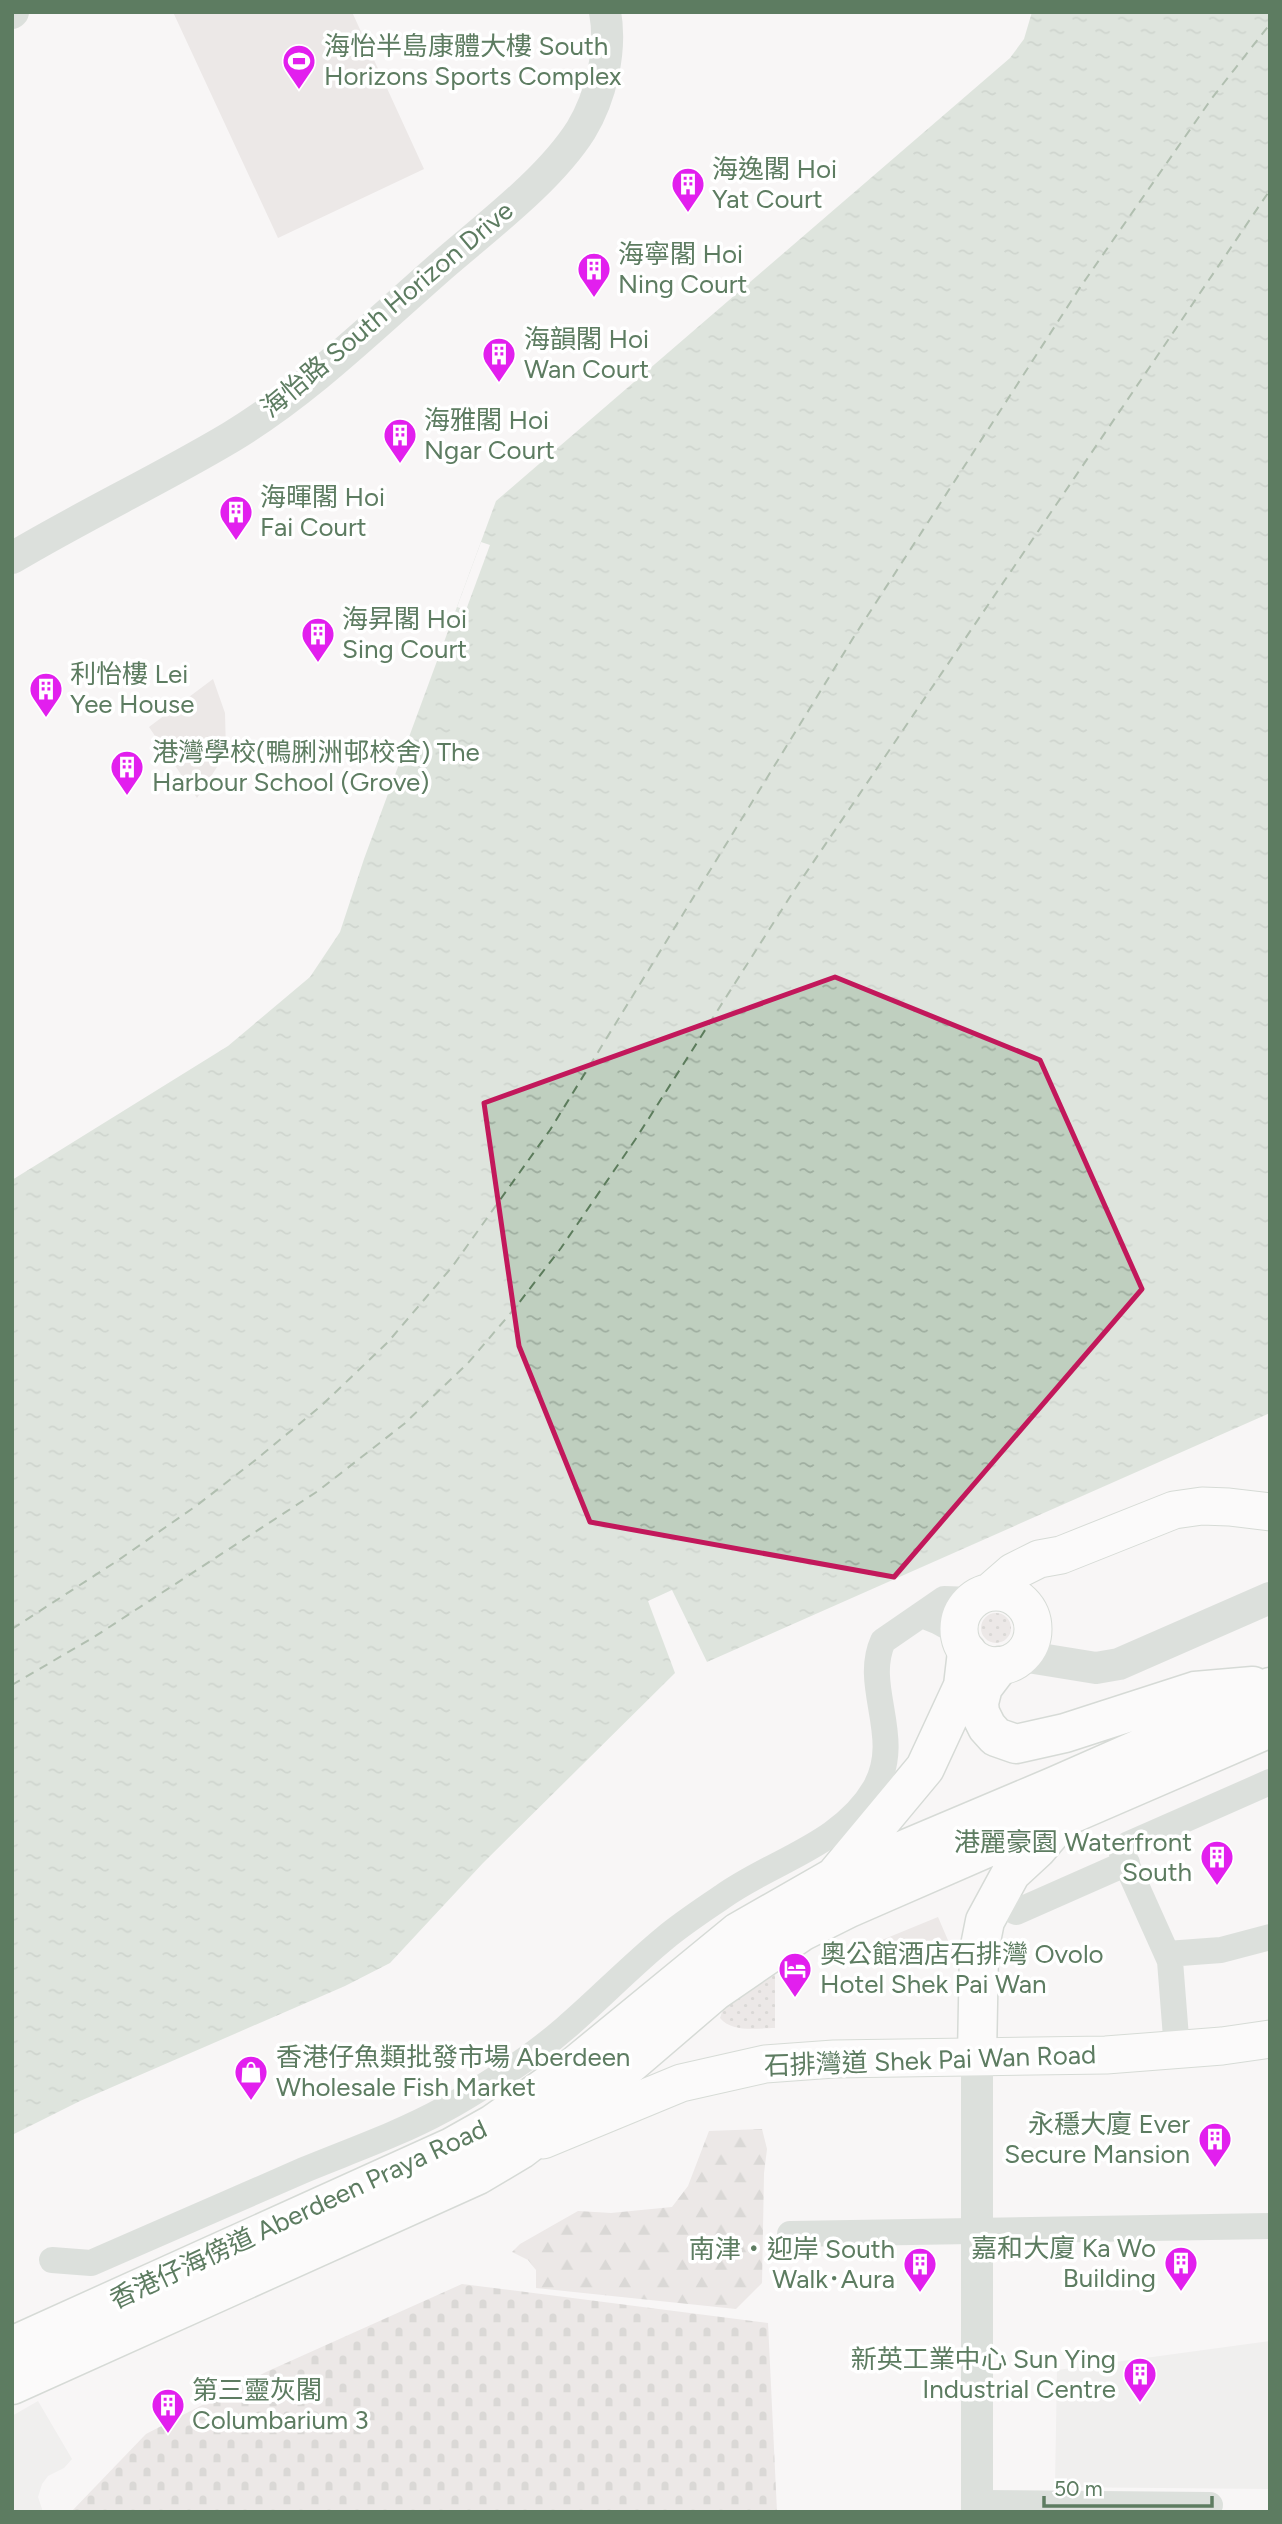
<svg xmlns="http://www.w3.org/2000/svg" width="1282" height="2524" font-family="Figtree,'Noto Sans TC',sans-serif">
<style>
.built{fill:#e6e6e4}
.grass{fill:url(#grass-dots)}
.forest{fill:url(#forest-firs)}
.cemetery{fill:url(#cemetery-stones)}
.park{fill:#ddd7d4}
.water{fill:url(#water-ripples)}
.pier{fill:#f8f5f6}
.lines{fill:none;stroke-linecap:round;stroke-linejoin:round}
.ferry{stroke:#5c7c5c;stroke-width:2;stroke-dasharray:9 7;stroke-linecap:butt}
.secondary-casing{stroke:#aebbaf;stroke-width:39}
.primary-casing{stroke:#adb9af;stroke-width:41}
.minor{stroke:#bbc6bd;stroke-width:26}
.tertiary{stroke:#bbc6bd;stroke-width:32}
.secondary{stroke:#fff;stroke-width:37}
.primary{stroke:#fff;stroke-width:38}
.marked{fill:none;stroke:#c2185b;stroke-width:5;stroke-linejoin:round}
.labels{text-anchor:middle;stroke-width:7;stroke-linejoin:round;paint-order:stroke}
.poi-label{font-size:26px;fill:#5d7c61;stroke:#fff;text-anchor:start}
.street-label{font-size:26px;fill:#5d7c61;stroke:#fff}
</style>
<defs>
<pattern id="grass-dots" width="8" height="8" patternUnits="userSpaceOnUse" patternTransform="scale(1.75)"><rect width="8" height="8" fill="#ddd7d4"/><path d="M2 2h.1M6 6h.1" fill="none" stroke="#b6b3af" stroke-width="1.8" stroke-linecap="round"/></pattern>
<pattern id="forest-firs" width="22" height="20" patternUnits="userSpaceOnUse" patternTransform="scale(1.75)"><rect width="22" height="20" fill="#ddd7d4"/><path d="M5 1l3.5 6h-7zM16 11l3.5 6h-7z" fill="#b6b3af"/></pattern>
<pattern id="cemetery-stones" width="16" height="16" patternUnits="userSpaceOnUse" patternTransform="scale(1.75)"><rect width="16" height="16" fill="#ddd7d4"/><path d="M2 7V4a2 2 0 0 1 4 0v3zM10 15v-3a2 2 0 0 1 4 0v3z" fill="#b6b3af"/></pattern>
<pattern id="water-ripples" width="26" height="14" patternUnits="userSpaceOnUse" patternTransform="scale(1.75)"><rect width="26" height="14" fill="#bfcfbf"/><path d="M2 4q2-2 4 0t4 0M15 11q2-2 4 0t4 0" fill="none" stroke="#9ead9f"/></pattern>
</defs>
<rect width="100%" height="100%" fill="#f8f5f6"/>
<path class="built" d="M1270,2341V2489L1055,2487L1057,2370Z
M38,2401L72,2459L64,2468L48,2476L42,2484L38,2497L43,2512H12V2416Z"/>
<path class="grass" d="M981 1628a15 15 0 1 1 30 0a15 15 0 1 1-30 0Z
M775,1971V2028C758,2028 732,2033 720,2018L723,2009Z"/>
<path class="forest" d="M762,2129L767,2149L764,2173L762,2283L736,2309L536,2288V2270L528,2260L512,2252L520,2244L578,2211L611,2213L672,2207L688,2186L709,2131Z"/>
<path class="cemetery" d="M462,2284L768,2323L777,2512H71L146,2434L266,2372Z"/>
<path class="park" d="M173,12H352L424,169L278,238Z
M213,679L225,713L226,753L197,798L149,727Z
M938,1917L953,1952L952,1957L843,1956Z"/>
<path class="water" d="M1032,12H1270V1413L707,1662L672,1590L648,1601L675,1673L483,1863L390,1963L345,1986L80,2101L12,2135V1180L228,1046L310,977L340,932L364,859L496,501L1010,58L1024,39Z"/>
<path class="pier" d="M481,542L490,545L466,610L457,607Z"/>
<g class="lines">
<path class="ferry" d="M12,1629L117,1561L196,1506L253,1462L321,1406L388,1342L452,1267L550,1130L855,635L1079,289L1212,98L1270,24
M12,1685L94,1637L318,1491L404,1424L468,1363L515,1308L561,1248L635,1140L795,889L1270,190"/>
<defs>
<path id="secondary" d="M959 1629a37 37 0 1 1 74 0a37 37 0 1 1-74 0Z
M990,1592L1013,1572L1039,1559L1061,1555L1174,1510L1202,1506L1229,1507L1270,1512
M543,2140L681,2083L765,2064L834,2059L1106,2055L1222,2046L1270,2039"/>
<path id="primary" d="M999,1666L983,1687L979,1703L980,1713L987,1727L996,1737L1016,1744L1065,1733L1195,1691L1253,1686
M836,1875L925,1768L963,1686L967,1652
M977,2056L979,1951L985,1921L1011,1873L1037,1849L1059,1823
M12,2346L452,2147L493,2124L571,2069L738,1932L836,1876L875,1862L1055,1786L1205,1720L1270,1687
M12,2385L478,2175L520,2150L603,2087L715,1991L801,1932L849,1908L1012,1837L1062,1818L1270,1728"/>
</defs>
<use href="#secondary" class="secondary-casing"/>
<use href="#primary" class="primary-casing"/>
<path class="minor" d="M922,1615L939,1622L959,1633
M1016,1912L1127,1863
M1167,1954L1221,1950L1270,1937
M1177,2050L1170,1961L1122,1854L1127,1845L1270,1782
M790,2234L1270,2226
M52,2260L91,2263C162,2232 233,2201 304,2170C350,2151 399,2134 443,2110C468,2097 493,2080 517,2065C572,2029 615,1979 665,1938C683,1923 703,1910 722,1897C772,1861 842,1845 875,1788C904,1737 862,1687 883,1641L944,1599L973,1600
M977,2503L1210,2505"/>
<path class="tertiary" d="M12,13L13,12
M12,558C84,515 159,480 231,437C309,390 376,323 445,263C489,225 550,179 581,130C601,97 612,50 605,12
M1022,1656L1096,1668L1119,1664L1270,1598
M977,2056V2512"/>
<use href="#secondary" class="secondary"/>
<use href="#primary" class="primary"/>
</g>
<path d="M0 0H1282V2524H0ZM835,977L1040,1060L1142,1289L894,1577L590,1522L519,1346L484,1103Z" fill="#f8f5f6" fill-opacity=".55" fill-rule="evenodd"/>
<path class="marked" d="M835,977L1040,1060L1142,1289L894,1577L590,1522L519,1346L484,1103Z"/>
<defs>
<symbol id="stadium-pin" viewBox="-11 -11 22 30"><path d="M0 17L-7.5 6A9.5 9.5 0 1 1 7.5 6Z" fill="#e21fee" stroke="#fff"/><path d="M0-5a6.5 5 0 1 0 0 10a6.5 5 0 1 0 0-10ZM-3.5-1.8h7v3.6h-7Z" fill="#fff"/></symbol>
<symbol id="building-pin" viewBox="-11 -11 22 30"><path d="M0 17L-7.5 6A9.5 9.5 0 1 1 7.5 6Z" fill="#e21fee" stroke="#fff"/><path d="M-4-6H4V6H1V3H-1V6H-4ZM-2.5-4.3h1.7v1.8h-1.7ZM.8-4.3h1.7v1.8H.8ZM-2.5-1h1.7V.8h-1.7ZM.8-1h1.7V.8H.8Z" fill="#fff"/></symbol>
<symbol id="hotel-pin" viewBox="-11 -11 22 30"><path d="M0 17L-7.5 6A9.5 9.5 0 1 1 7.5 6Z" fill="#e21fee" stroke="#fff"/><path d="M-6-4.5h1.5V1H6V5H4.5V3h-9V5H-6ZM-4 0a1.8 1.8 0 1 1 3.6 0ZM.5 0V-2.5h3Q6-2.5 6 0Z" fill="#fff"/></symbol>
<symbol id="shop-pin" viewBox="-11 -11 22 30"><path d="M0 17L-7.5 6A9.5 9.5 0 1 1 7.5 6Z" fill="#e21fee" stroke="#fff"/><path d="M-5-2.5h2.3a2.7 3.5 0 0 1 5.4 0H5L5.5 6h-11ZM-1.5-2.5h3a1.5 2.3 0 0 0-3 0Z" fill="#fff"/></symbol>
</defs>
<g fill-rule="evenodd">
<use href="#stadium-pin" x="280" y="42" width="38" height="52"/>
<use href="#building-pin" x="669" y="165" width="38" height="52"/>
<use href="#building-pin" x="575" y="250" width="38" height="52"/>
<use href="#building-pin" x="480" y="335" width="38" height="52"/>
<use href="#building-pin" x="381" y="416" width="38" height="52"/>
<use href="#building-pin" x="217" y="493" width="38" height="52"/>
<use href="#building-pin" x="299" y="615" width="38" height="52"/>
<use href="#building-pin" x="27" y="670" width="38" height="52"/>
<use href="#building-pin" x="108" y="748" width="38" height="52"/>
<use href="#building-pin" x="1198" y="1838" width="38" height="52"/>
<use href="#hotel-pin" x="776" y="1950" width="38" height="52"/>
<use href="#shop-pin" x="232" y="2053" width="38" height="52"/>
<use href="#building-pin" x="1196" y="2120" width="38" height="52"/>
<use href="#building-pin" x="1162" y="2244" width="38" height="52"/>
<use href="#building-pin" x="901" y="2245" width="38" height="52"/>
<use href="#building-pin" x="1121" y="2355" width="38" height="52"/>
<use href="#building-pin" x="149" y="2386" width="38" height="52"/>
</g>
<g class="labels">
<g class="poi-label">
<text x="324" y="55">海怡半島康體大樓 South<tspan x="324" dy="30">Horizons Sports Complex</tspan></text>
<text x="712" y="178">海逸閣 Hoi<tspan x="712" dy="30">Yat Court</tspan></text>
<text x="618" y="263">海寧閣 Hoi<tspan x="618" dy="30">Ning Court</tspan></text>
<text x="524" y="348">海韻閣 Hoi<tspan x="524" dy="30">Wan Court</tspan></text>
<text x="424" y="429">海雅閣 Hoi<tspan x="424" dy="30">Ngar Court</tspan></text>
<text x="260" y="506">海暉閣 Hoi<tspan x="260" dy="30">Fai Court</tspan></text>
<text x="342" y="628">海昇閣 Hoi<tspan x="342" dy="30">Sing Court</tspan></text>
<text x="70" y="683">利怡樓 Lei<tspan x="70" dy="30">Yee House</tspan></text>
<text x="152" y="761">港灣學校(鴨脷洲邨校舍) The<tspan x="152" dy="30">Harbour School (Grove)</tspan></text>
<text x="1192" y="1851" text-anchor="end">港麗豪園 Waterfront<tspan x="1192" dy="30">South</tspan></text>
<text x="820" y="1963">奧公館酒店石排灣 Ovolo<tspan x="820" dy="30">Hotel Shek Pai Wan</tspan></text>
<text x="276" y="2066">香港仔魚類批發市場 Aberdeen<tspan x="276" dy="30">Wholesale Fish Market</tspan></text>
<text x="1190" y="2133" text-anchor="end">永穩大廈 Ever<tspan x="1190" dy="30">Secure Mansion</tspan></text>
<text x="1156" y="2257" text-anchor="end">嘉和大廈 Ka Wo<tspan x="1156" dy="30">Building</tspan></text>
<text x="895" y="2258" text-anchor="end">南津‧迎岸 South<tspan x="895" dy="30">Walk･Aura</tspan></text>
<text x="1116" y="2368" text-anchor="end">新英工業中心 Sun Ying<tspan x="1116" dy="30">Industrial Centre</tspan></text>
<text x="192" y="2399">第三靈灰閣<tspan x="192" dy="30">Columbarium 3</tspan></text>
</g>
<g class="street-label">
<text transform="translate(387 309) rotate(-40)" y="9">海怡路 South Horizon Drive</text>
<text transform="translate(930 2060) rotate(-2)" y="9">石排灣道 Shek Pai Wan Road</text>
<text transform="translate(298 2214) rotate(-25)" y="9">香港仔海傍道 Aberdeen Praya Road</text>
</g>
</g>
<rect width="1282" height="2524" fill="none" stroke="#5d7c61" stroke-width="28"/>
<path d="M1044 2496v10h168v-10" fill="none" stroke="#5d7c61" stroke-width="3.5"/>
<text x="1054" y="2496" font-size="21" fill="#5d7c61" stroke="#ffffff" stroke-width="5" paint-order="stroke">50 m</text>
</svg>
